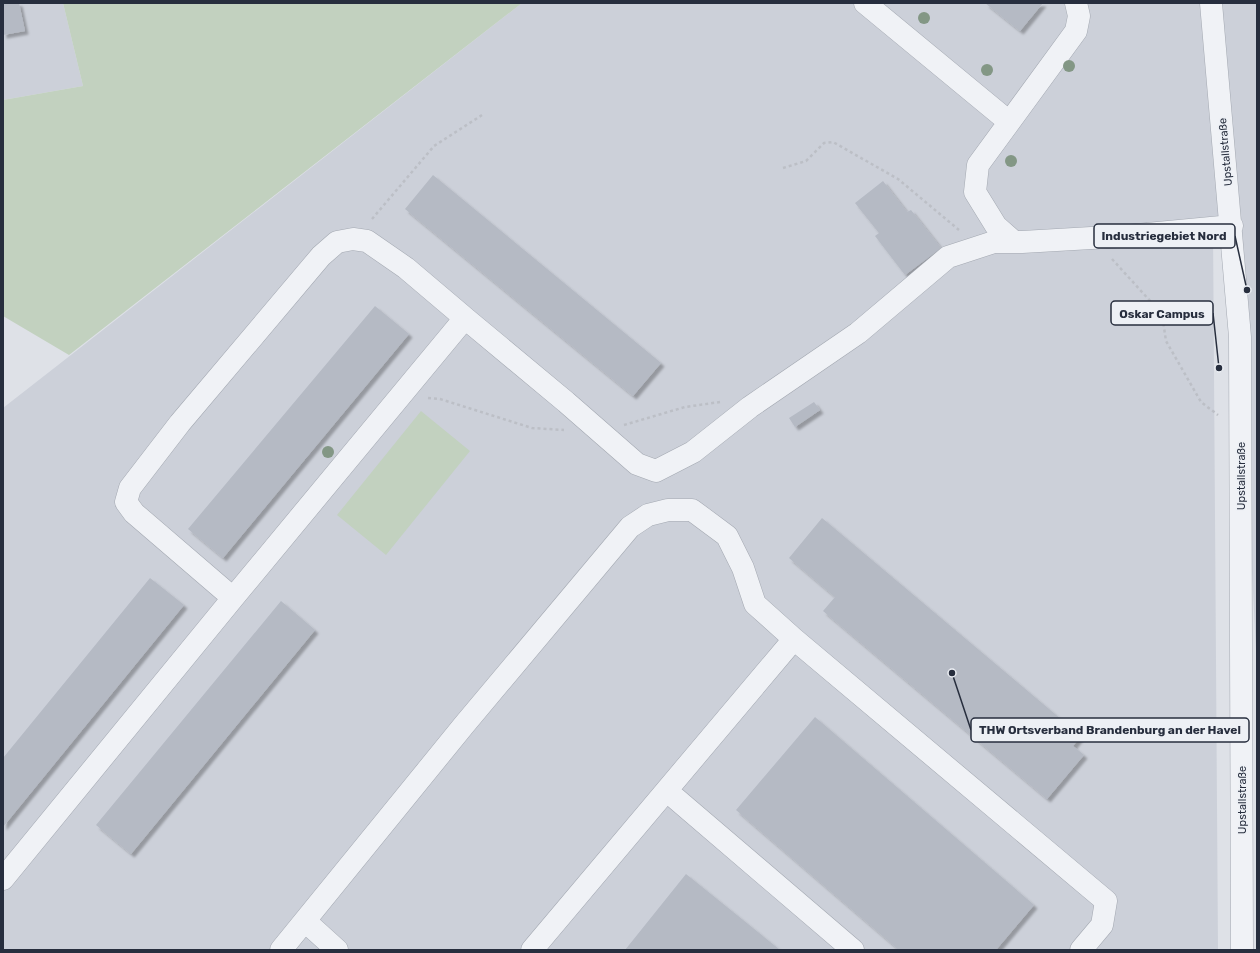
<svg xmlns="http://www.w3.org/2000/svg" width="1260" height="953" font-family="Rubik,sans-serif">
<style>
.built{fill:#ccd0d9}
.green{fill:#c2d1bf}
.building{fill:#b5bac4;filter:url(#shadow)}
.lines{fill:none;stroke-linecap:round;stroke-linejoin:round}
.minor-casing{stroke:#a3a8b1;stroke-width:23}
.path{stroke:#bcbfc6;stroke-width:2.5;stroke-dasharray:3 3;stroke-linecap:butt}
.minor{stroke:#f0f2f6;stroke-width:22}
.tree{fill:#839785}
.labels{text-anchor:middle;stroke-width:3;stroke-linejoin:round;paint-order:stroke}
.street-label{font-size:11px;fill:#272e3e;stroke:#edf0f5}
.leader{fill:none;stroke:#272e3e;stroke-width:1.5}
.callout-dot{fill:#272e3e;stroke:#edf0f5;stroke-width:1.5}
.callout{fill:#edf0f5;stroke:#272e3e;stroke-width:1.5}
.callout-label{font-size:12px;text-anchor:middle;font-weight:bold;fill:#272e3e}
</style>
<defs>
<filter id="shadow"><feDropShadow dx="3.5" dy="3.5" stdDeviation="1" flood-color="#0004"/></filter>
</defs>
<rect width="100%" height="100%" fill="#dee1e7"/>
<path class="built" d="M3,3H63L83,86L3,100Z
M522,3H1257V670L1240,337L1232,227L1213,228L1218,950H3V408Z"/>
<path class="green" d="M63,3H522L69,355L3,316V100L83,86Z
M421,411L470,451L386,555L337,515Z"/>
<path class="building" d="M3,3H19L25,31L3,35Z
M985,3H1043L1020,31Z
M433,175L661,363L633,396L405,209Z
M883,181L907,212L911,210L941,248L905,275L875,236L879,233L855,203Z
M375,306L409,334L223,558L188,529Z
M814,402L820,410L795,427L789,418Z
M822,518L1081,736L1073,746L1084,755L1047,799L823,611L835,597L789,558Z
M150,578L184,605L3,827V758Z
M281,601L315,630L131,854L96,825Z
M815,717L1034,905L996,950H899L736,810Z
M686,874L780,950H625Z"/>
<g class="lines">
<defs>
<path id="minor" d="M865,3L1008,121
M1211,3L1240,337L1242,950
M1013,241L996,226L975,192L978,165L1076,31L1079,16L1076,3
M465,318L566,402L637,464L656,471L693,452L750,407L858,333L948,257L994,242H1022L1126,236L1232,226
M667,791L853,950
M3,879L233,598L465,318L406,268L367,241L353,239L337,242L321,256L180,423L130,488L126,502L134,513L233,598
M305,921L337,950
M281,950L464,725L630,527L648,515L668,510H692L727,536L743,568L755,604L794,639L1106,901L1102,925L1081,950
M532,950L794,639"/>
</defs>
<use href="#minor" class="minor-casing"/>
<path class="path" d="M783,168L806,161L824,143L833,142L898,179L959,230
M372,219L434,146L482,115
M1112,259L1162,314L1166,341L1201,402L1218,415
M428,398L440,399L532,428L564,430
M624,425L685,407L720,402"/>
<use href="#minor" class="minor"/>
</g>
<g class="tree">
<circle cx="924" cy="18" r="6"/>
<circle cx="1069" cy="66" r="6"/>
<circle cx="987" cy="70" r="6"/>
<circle cx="1011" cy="161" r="6"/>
<circle cx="328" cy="452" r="6"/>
</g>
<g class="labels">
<g class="street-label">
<text transform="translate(1225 152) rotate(-95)" y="4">Upstallstraße</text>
<text transform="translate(1241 476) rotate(-90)" y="4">Upstallstraße</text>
<text transform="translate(1242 800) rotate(-90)" y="4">Upstallstraße</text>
</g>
</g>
<path class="leader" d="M1247 290L1235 236M1219 368L1213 313M952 673L971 730"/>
<g class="callout-dot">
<circle cx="1247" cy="290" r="4"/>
<circle cx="1219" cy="368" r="4"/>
<circle cx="952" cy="673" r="4"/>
</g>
<g class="callout">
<rect x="1094" y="224" width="141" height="24" rx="4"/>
<rect x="1111" y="301" width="102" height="24" rx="4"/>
<rect x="971" y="718" width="278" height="24" rx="4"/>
</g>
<g class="callout-label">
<text x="1164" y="240">Industriegebiet Nord</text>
<text x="1162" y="318">Oskar Campus</text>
<text x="1110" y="734">THW Ortsverband Brandenburg an der Havel</text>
</g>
<rect width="1260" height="953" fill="none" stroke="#272e3e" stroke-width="8"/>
</svg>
